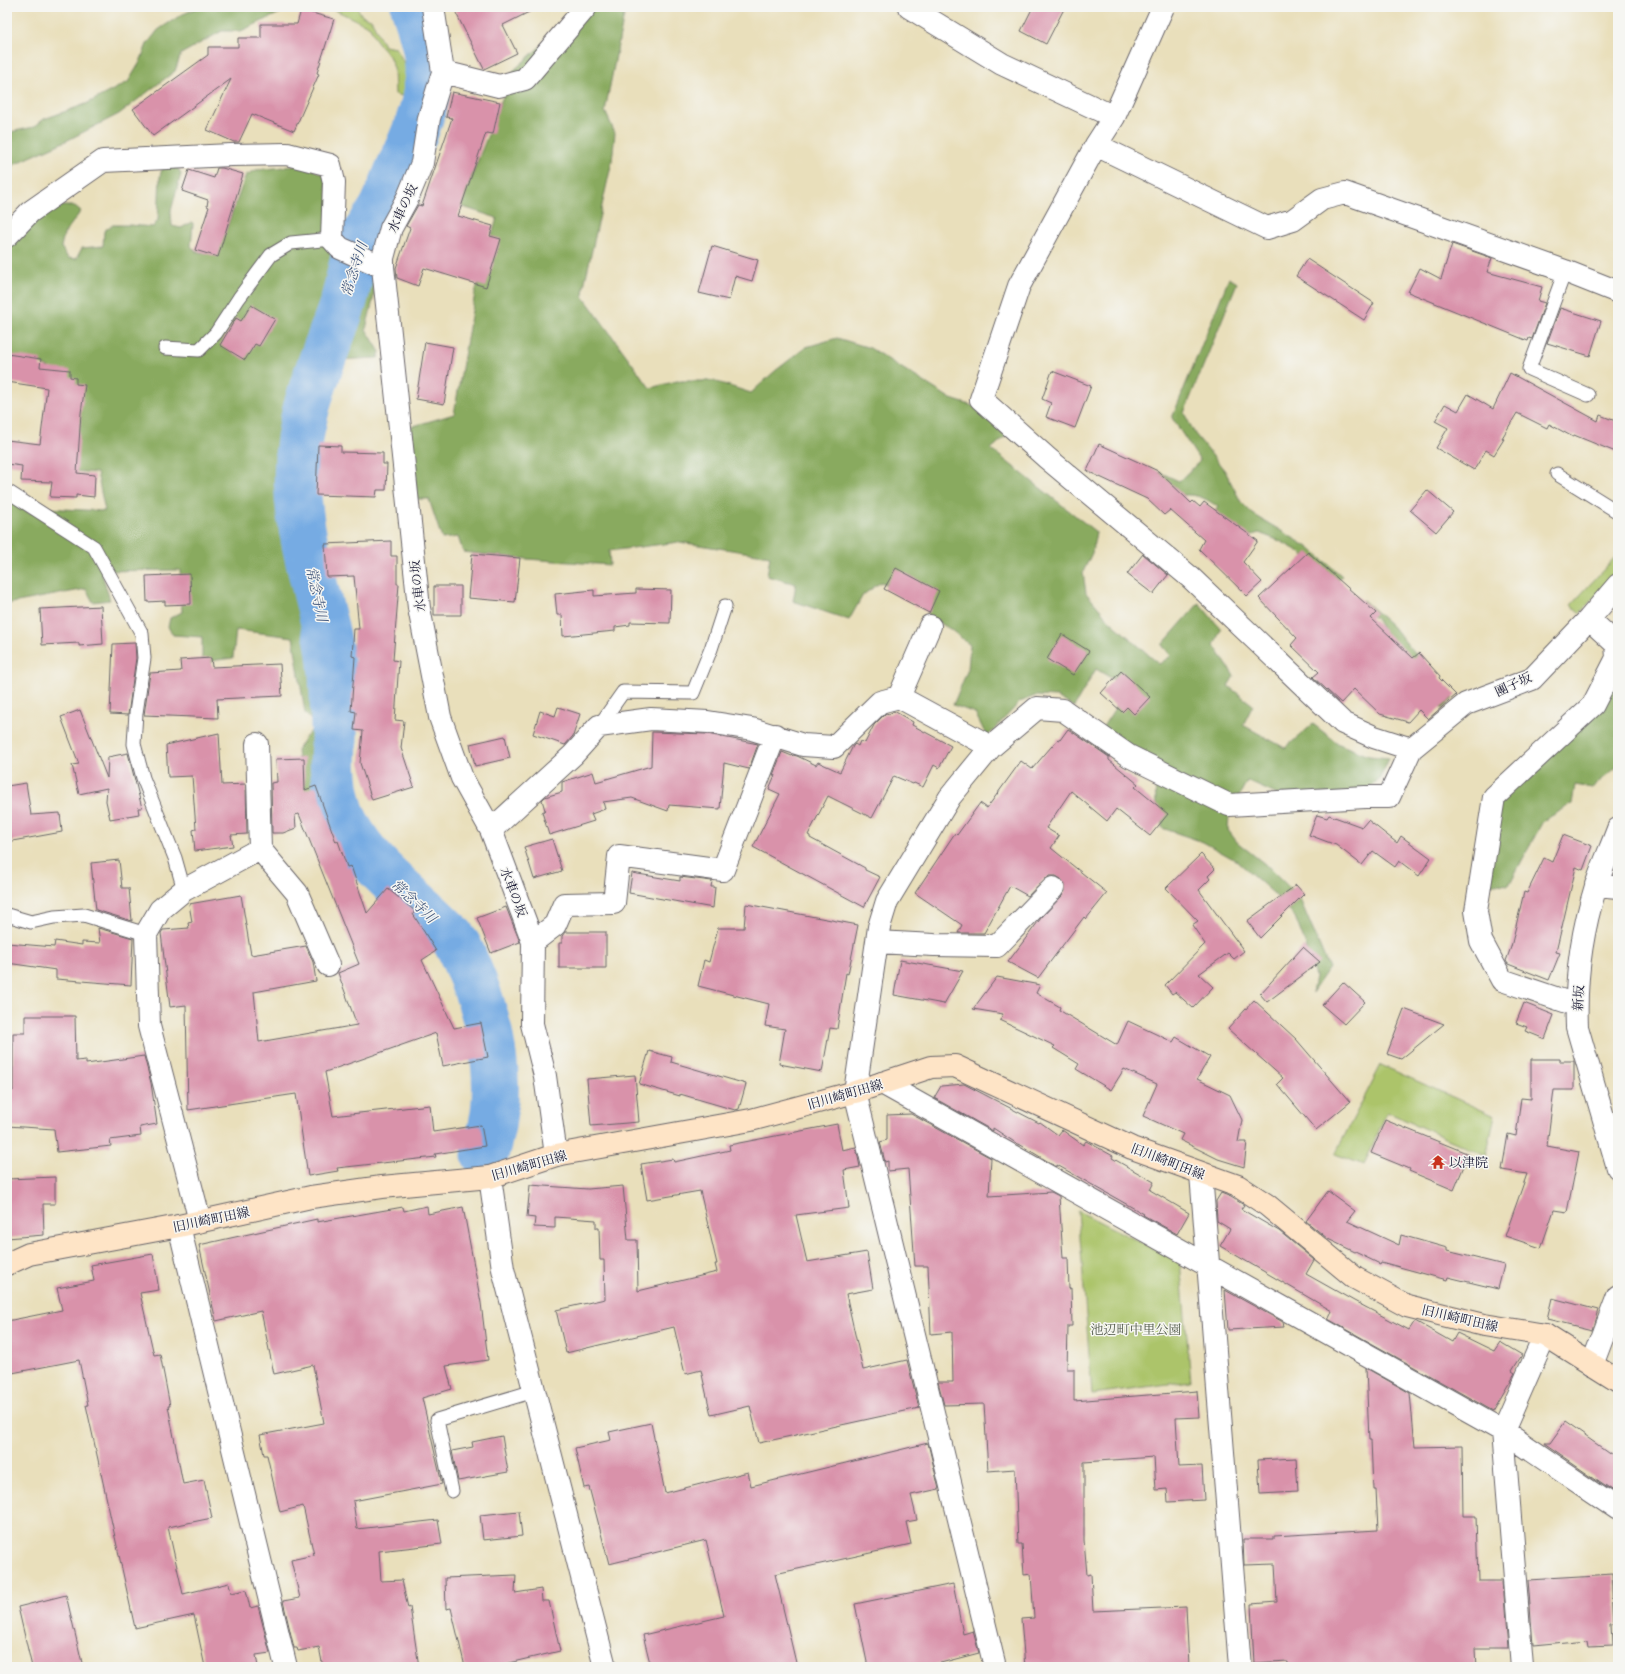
<svg xmlns="http://www.w3.org/2000/svg" width="1625" height="1674" font-family="Cardo,'Noto Serif JP',serif">
<style>
.green{fill:#acc46a;stroke:#677352}
.forest{fill:#89aa5e;stroke:#56664c}
.lines{fill:none;stroke-linecap:round;stroke-linejoin:round}
.river{stroke:#76abe3;stroke-width:47}
.building{fill:#d992aa}
.service-casing{stroke:#686468;stroke-width:15}
.minor-casing{stroke:#686468;stroke-width:24}
.tertiary-casing{stroke:#686468;stroke-width:24}
.secondary-casing{stroke:#686468;stroke-width:24}
.service{stroke:#fff;stroke-width:13}
.minor{stroke:#fff;stroke-width:22}
.tertiary{stroke:#fff;stroke-width:22}
.secondary{stroke:#fee4c6;stroke-width:22}
.labels{text-anchor:middle;stroke-width:3;stroke-linejoin:round;paint-order:stroke}
.street-label{font-size:13px;fill:#22223b;stroke:#f6f6f2}
.poi-label{font-size:13px;fill:#22223b;stroke:#f6f6f2;text-anchor:start}
.park-label{font-size:13px;fill:#525b4b;stroke:#f6f6f2}
.water-label{font-size:14px;font-style:italic;fill:#44597e;stroke:#f6f6f2}
</style>
<rect width="100%" height="100%" fill="#f6f6f2"/>
<filter id="ink" filterUnits="userSpaceOnUse"><feTurbulence type="fractalNoise" baseFrequency=".025" numOctaves="2"/><feDisplacementMap in="SourceGraphic" scale="8" xChannelSelector="R" yChannelSelector="G"/><feConvolveMatrix kernelMatrix="1 2 1 2 8 2 1 2 1" color-interpolation-filters="sRGB"/></filter>
<filter id="wash" filterUnits="userSpaceOnUse"><feTurbulence type="fractalNoise" baseFrequency=".012" numOctaves="4" result="noise"/><feDisplacementMap in="SourceGraphic" scale="16" xChannelSelector="R" yChannelSelector="G"/><feGaussianBlur stdDeviation="0.9" result="paint"/><feColorMatrix in="noise" values="0 0 0 0 0 0 0 0 0 0 0 0 0 0 0 0 0 1.4 0 .05"/><feComposite in="paint" operator="in"/></filter>
<g filter="url(#wash)">
<rect width="100%" height="100%" fill="#e9dfbb"/>
<path class="green" d="M329,7H357L362,16L371,19L384,46L396,48L408,70L420,73L419,87L414,99L395,94L394,68L389,56L376,40L370,27Z
M1618,554V571L1580,613L1571,605Z
M1381,1065L1495,1116L1486,1156L1387,1112L1364,1165L1335,1154Z
M1078,1211L1180,1262L1191,1381L1092,1394Z"/>
<path class="forest" d="M199,7H293L241,31H222L181,54L175,71L119,114L68,140L17,163L7,170V131L10,132L34,127L44,119L86,104L128,82L140,62L147,44L158,30L181,15Z
M584,7H628L624,15L605,111L615,133L612,161L584,286L583,296L650,388L677,381H714L751,393L775,371L806,347L837,338L870,348L951,399L973,406L1006,436L991,449L1096,532L1092,553L1083,572L1086,593L1109,620L1159,664L1171,656L1162,645L1199,603L1221,629L1214,645L1234,676L1228,686L1253,705L1243,725L1285,748L1313,724L1339,744L1369,756L1389,758C1382,775 1379,783 1362,792L1280,796L1247,781L1229,815L1228,830L1237,842L1270,868L1299,897L1329,968L1312,993L1315,977L1306,946L1295,917L1273,893L1237,861L1203,842L1162,828V812L1156,805L1155,780L1114,760L1108,749L1095,739L1128,688L1096,669L1074,707L1057,697L1035,696L1020,702L987,737L975,713L953,705L968,669L970,645L950,629L926,615L931,602L881,582L863,595L849,620L793,601L796,584L767,576L770,556L679,542L609,551L610,565L527,559L463,552L458,537L442,539L429,499H417L410,427L454,414L475,293L497,218L460,206L513,71Z
M417,140L421,146L374,271V296L366,329L380,352L378,358L317,361L300,412L295,446L293,477L295,505L313,616L329,617L337,665L347,750L350,790L347,801V819H337L321,811L301,788L297,750L305,737L313,729V722L305,713L293,637L236,630L233,658L217,660L202,666V637L173,635L168,627L170,618L182,612L180,570L101,571L110,600L93,602L86,589L7,604V500L30,513L43,508L105,511L97,473L73,471L60,374L37,362L7,356V249L25,234L48,197L61,206H75L81,211L64,234L61,247L68,258L76,259L82,248L103,246L104,231L112,225H129L153,227L158,220L160,175L163,167L178,168L181,174L171,211L172,226L181,228L192,222L193,224L191,246L196,252L207,253L220,246L246,175L256,170L303,165L324,175L335,228L351,225L376,212L413,141Z
M1229,278L1232,279L1237,283L1184,413L1195,434L1225,471L1241,502L1253,514L1308,547L1342,576L1337,582L1298,551L1280,541L1259,533L1249,536L1214,513L1218,507C1203,496 1193,493 1175,496L1150,468L1179,481L1200,461L1172,418Z
M1363,600L1392,626L1453,699L1442,709L1389,640L1376,619L1358,603Z
M1618,672V766L1592,788L1575,785L1572,804L1543,821L1509,885L1485,883L1495,800Z"/>
<g class="lines">
<path class="river" d="M414,7C420,24 429,55 428,73C428,108 411,142 397,173C393,184 388,196 383,207C376,220 366,231 359,244C351,261 349,285 343,303C328,348 307,391 300,439C290,504 310,565 325,627C333,659 333,693 334,726C335,742 332,759 334,775C335,790 339,810 346,823C368,867 409,894 442,927C448,932 455,939 458,946C462,953 465,961 468,968C486,1010 498,1055 495,1101C494,1119 490,1137 485,1155"/>
</g>
<g id="blocks">
<path class="building" d="M453,7H539L503,25L517,53L484,69Z
M1033,7H1065L1046,44L1021,31Z
M301,10L334,19L317,73L319,74L294,131L252,114L239,142H234L207,130L231,79L153,136L133,109L208,55V47H238V38H261V24H297Z
M452,92L500,102L493,134L486,133L458,216L493,226L490,236L501,239L486,287L424,268L418,286L397,278L396,268L410,228L406,226L418,205L422,206L452,118L446,117Z
M217,168H222L243,174L218,257L195,250L209,207L207,206L208,200L182,191L189,170L214,178Z
M1452,244L1492,258L1487,272L1542,287L1538,301L1545,303L1532,339L1529,338L1528,341L1408,292L1420,268L1441,279Z
M712,246L758,260L752,281L735,276L729,300L699,293Z
M1307,259L1374,303L1364,320L1296,276Z
M251,305L275,319L259,346L255,344L245,360L220,345L236,318L241,321Z
M1560,308L1601,321L1590,356L1547,343Z
M425,342L453,347L444,404L416,399Z
M7,354L41,359L40,367L70,370V377L76,378V384L85,385L81,413L77,473L95,475L94,497L76,495V498L50,497L52,482L21,481L22,466L7,464V440L40,444L47,388L7,382Z
M1052,371L1091,386L1075,428L1046,417L1051,403L1042,399Z
M1510,373L1598,421L1600,415L1618,422V453L1574,435L1573,437L1549,424L1547,428L1517,413L1502,438L1504,439L1494,455L1486,450L1474,470L1436,448L1448,428L1435,421L1445,404L1458,411L1468,394L1493,409Z
M1099,444L1158,471L1191,503L1193,501L1200,507L1204,502L1258,541L1243,562L1262,582L1247,596L1199,549L1204,540L1170,510L1164,515L1147,499L1087,471Z
M318,445L341,446V452L383,453V464H387L386,490H377L376,497L316,495Z
M1427,490L1453,512L1436,532L1410,510Z
M391,541V556H397V584H399L393,660L399,661L395,720L404,721L401,748L414,787L372,800L360,763L363,731L354,730L356,712L351,711L355,657L352,656L354,629H359L354,576L327,577L325,544Z
M1308,552L1376,613L1371,618L1413,658L1419,653L1440,676L1439,678L1456,695L1428,719L1419,710L1408,722L1380,714L1354,689L1341,703L1313,677L1319,672L1291,645L1297,638L1259,598Z
M472,554L520,558L515,602L468,598Z
M1143,554L1168,575L1153,594L1127,574Z
M896,568L939,591L929,613L884,589Z
M190,574L191,604L165,605V601L147,602L146,576Z
M434,586H461V615H434Z
M636,589L671,590L670,623L630,622V625L615,627V631L563,636L562,615H557L555,594L594,590V596L636,593Z
M101,606L103,644L79,646V643L42,645L40,609Z
M1062,634L1089,651L1073,675L1047,659Z
M135,643L136,658L128,715L110,714L113,644Z
M211,658L212,667L280,664L282,696L217,699L218,718L144,715L150,673L181,671L180,660Z
M1121,671L1150,697L1134,714L1127,707L1122,712L1101,693Z
M558,707L580,714L573,736L565,745L533,734L540,711L555,716Z
M80,710L107,778L108,757L128,753L142,808H138L139,814L110,819L106,801L107,788L79,794L72,765L79,764L61,717Z
M894,711L913,722L912,725L951,746L939,768L934,765L923,787L914,783L913,784L894,776L872,818L828,796L808,835L810,836V838L865,868V870L880,877L864,907L753,847L780,794L769,789L775,775H773L782,752L792,756L793,755L797,756L816,765L818,762L840,772L853,746L855,744L858,746L860,741L865,743L874,725L886,713L889,714Z
M1068,729L1109,757V760L1138,784L1135,787L1168,814L1150,836L1116,809L1107,821L1071,791L1046,828L1059,836L1051,848L1107,893L1086,919L1084,917L1038,978L1008,962L1041,918L1062,896L1065,891V885L1061,879L1056,876H1049L1044,879L1028,896L1010,886L984,933H958L962,925L915,893L955,833L957,835L980,803L987,808L1021,761L1032,769L1058,739L1060,740Z
M652,732L707,734L758,744L749,769L724,763L720,809L669,805L668,811L632,798L603,802L605,809L591,814L594,821L549,835L542,812L546,810H545L542,800L545,797L562,792V782L593,772L596,782L651,766Z
M219,733L222,785L246,784L247,834L231,835L233,846L195,851L193,830L196,829L192,776L168,777L166,745Z
M505,736L510,758L475,766L470,744Z
M304,758L305,790L316,786L336,842L338,841L347,867L351,866L367,913L388,889L415,911L413,914L436,951L422,960L454,1028L481,1023L488,1057L443,1066L436,1033L325,1072L333,1116L430,1105L433,1132L481,1125L485,1146L435,1154L436,1157L337,1168L338,1171L308,1176L296,1094L188,1110L186,1005L170,1007L161,933L163,930L189,928L188,923L192,922L189,904L241,895L251,955L306,946L313,962L316,981L254,992L259,1042L357,1025L338,973L359,964L299,814L295,815L296,828L283,833H272L271,783L277,782L276,759Z
M26,783L31,815L60,813L62,832L7,842V786Z
M1317,815L1327,818L1329,815L1362,827L1368,820L1397,843L1401,836L1431,858L1419,876L1399,861L1395,867L1373,851L1362,865L1336,845L1309,835Z
M1563,835L1592,846L1583,870L1576,867L1556,952L1560,953L1549,980L1508,964L1506,961L1511,947L1524,892L1527,893L1544,858L1552,862Z
M552,839L562,871L534,879L524,847Z
M1201,854L1215,869L1208,876L1210,879L1199,890L1244,951L1234,959L1228,953L1199,974L1213,987L1193,1008L1175,992L1172,994L1165,985L1205,944L1192,925L1198,921L1166,888Z
M119,860L122,888H129L132,921L96,910L91,863Z
M632,873L680,881V877L712,881L711,887H715L713,908L629,893Z
M1296,885L1304,894L1260,938L1247,921Z
M746,904L858,925L848,974L846,973L837,1029L830,1028L822,1072L779,1064L785,1029L765,1026L769,1004L698,986L704,960L709,962L718,928H744Z
M506,907L520,942L491,953L477,918Z
M98,928L133,938L131,985L56,979V970L7,963V943L54,947L55,941L82,945V942L100,943Z
M565,932H606V968H559V943H562V936Z
M1303,947L1320,962L1267,1002L1260,994Z
M900,960L963,971L944,1004L894,995Z
M997,977L1040,985L1036,993L1060,1007L1059,1010L1117,1045L1128,1021L1173,1042L1176,1037L1210,1057L1197,1079L1230,1095L1242,1120L1238,1142H1247L1244,1167L1218,1159L1180,1140L1183,1134L1143,1116L1157,1084L1124,1069L1111,1090L1076,1069L1079,1064L1053,1048L1055,1046L1000,1020L1003,1014L973,1009Z
M1343,982L1365,1002L1344,1024L1322,1005Z
M1254,1000L1296,1039L1350,1102L1316,1130L1277,1084L1283,1078L1228,1029Z
M1524,1003L1554,1015L1545,1039L1525,1031L1527,1027L1516,1023Z
M1404,1009L1444,1024L1401,1059L1387,1054Z
M25,1016H75L76,1061L86,1060V1064L144,1056L151,1083L157,1124L140,1127L141,1136L110,1140L111,1146L57,1152L54,1129L7,1126V1090L13,1091V1033H25Z
M649,1051L672,1057L671,1062L746,1084L739,1109L735,1110L680,1094V1096L639,1084Z
M1531,1059H1560V1061H1574V1090H1554L1547,1146L1579,1152L1567,1212L1554,1210L1541,1248L1505,1236L1527,1174L1502,1170L1508,1134L1516,1136L1521,1098L1531,1099Z
M635,1075L639,1122L591,1126L587,1079Z
M964,1084L1039,1123L1040,1122L1058,1135L1062,1130L1083,1145L1086,1141L1113,1156L1112,1158L1154,1182L1150,1190L1189,1213L1177,1234L1143,1215L1144,1214L1057,1165V1167L1019,1144V1145L993,1128V1131L934,1098L941,1086Z
M911,1114L991,1158L989,1196L1051,1192L1059,1196L1063,1258H1068L1069,1289L1071,1288L1072,1326H1068L1067,1369H1074V1401L1197,1391L1199,1417L1176,1418L1179,1467L1202,1466L1204,1500L1168,1502L1167,1489L1156,1490L1154,1457L1084,1462V1540L1087,1575L1091,1574L1093,1611L1186,1607L1189,1667H1025L1021,1619L1034,1618L1031,1574L1024,1575L1022,1544H1018L1015,1469L988,1471L984,1404L944,1405L938,1382H953L952,1332L931,1334L928,1266H915L908,1169L888,1171V1161L885,1162L880,1142L887,1140V1115Z
M1385,1120L1469,1154L1454,1190L1409,1171L1410,1169L1371,1153Z
M837,1124L842,1150L856,1147L860,1167L844,1170L849,1208L796,1215L807,1262L867,1252L873,1289L846,1294L863,1370L907,1360L919,1408L759,1443L750,1406L711,1415L701,1370L685,1374L674,1327L566,1353L556,1310L605,1299L604,1260H600L599,1228H596V1220L555,1217V1228L534,1227L535,1218L527,1217L530,1185L588,1189L623,1186L628,1240H637L638,1291L717,1272L715,1264H717L700,1191L647,1200L641,1164L673,1159L674,1162L730,1150L729,1145Z
M55,1177V1204H43L44,1235L7,1238V1179Z
M1328,1191L1355,1211L1347,1221L1399,1245L1401,1235L1447,1248V1251L1504,1265L1498,1289L1448,1277L1447,1280L1381,1262L1380,1264L1328,1239L1306,1221Z
M1221,1193L1231,1197L1244,1205L1241,1209L1279,1231L1314,1260L1306,1274L1354,1301L1409,1330L1415,1321L1452,1342L1457,1333L1494,1351L1500,1342L1522,1355L1512,1371L1515,1373L1493,1411L1328,1319L1332,1311L1220,1246L1230,1229L1217,1221L1216,1201Z
M427,1206L428,1214L463,1207L481,1303L488,1360L446,1366L452,1389L422,1398L442,1484L353,1501L357,1529L438,1520L442,1544L379,1551L381,1581L402,1580L408,1608L410,1607L419,1667H323L319,1647L298,1651L297,1648H294L283,1601L300,1598L291,1560L314,1555L303,1506L280,1512L267,1455H264L260,1435L324,1423L313,1365L274,1374L261,1311L216,1321L199,1245L317,1219V1222L403,1207L404,1211Z
M153,1254L159,1290L140,1293L154,1355L160,1354L170,1406H168L183,1484L204,1480L212,1518L168,1527L183,1594L229,1583L231,1593L246,1590L250,1608L258,1606L270,1653L256,1655L258,1667H205L194,1615L135,1628L86,1405H88L79,1360L7,1374V1321L62,1310L57,1288L94,1281L91,1265Z
M1225,1290L1283,1322L1284,1327L1228,1330Z
M1552,1298L1598,1310L1592,1330L1547,1319Z
M1366,1368L1410,1393L1415,1447L1462,1446L1463,1516H1476L1478,1581H1503L1508,1648H1475L1476,1667H1287V1662L1254,1664L1251,1604L1277,1602L1275,1564L1244,1565L1243,1539H1274V1536L1378,1530L1376,1489H1373L1371,1440H1369Z
M1565,1422L1618,1459V1494L1544,1443H1550Z
M651,1423L665,1493L748,1472L751,1486L928,1443L939,1489L911,1495L917,1520L906,1522L911,1544L775,1574L797,1667H651L643,1635L724,1616L706,1540L609,1564L589,1487L584,1488L575,1448L611,1440L609,1432Z
M502,1436L508,1472L458,1481L452,1451L473,1447L472,1442Z
M1296,1458L1298,1492L1260,1494L1258,1460Z
M519,1511L522,1536L483,1540L480,1515Z
M516,1575L515,1593L541,1589L542,1601H549L560,1651L500,1665V1667H465L451,1608L446,1609L445,1578Z
M1613,1575L1616,1623H1612L1613,1646L1588,1647L1587,1641L1533,1646L1528,1580Z
M953,1584L963,1634L973,1631L979,1653L925,1667H868L855,1604Z
M66,1595L83,1667H32L18,1607Z"/>
</g>
</g>
<g filter="url(#ink)">
<use href="#blocks" fill-opacity="0" stroke="#686468" stroke-width="1"/>
<g class="lines">
<defs>
<path id="service" d="M1565,271L1529,369L1588,395
M165,348L199,350L216,333L239,298L271,255L291,243L332,239
M1557,474L1618,512
M7,491L94,547L142,634L144,658L136,713L134,744L143,778L175,858L184,890
M599,726L623,692L693,693L711,649L725,606
M7,915L31,922L54,917L84,915L146,934
M452,1491L437,1420L534,1391"/>
<path id="minor" d="M433,7L443,72L429,118L422,163L408,197L391,228L383,258V267L419,608L440,717L462,778L491,830L533,942L532,1024L545,1076L556,1155
M909,7L1002,64L1114,117
M1163,7L1114,117L1096,145L1019,286L981,399L1047,458L1191,578L1343,723L1374,737L1411,749
M443,72L499,86L525,79L586,7
M1096,145L1267,228L1293,220L1322,199L1345,193L1565,271L1618,292
M7,236L30,212L103,161L231,155L287,154L330,165L334,182L332,239L340,248L383,267
M930,626L899,697L991,747L950,797L887,901L879,927L855,1092L995,1667
M991,747L1037,708L1063,710L1129,756L1229,805L1365,797H1389L1411,749L1466,704L1532,679L1589,619L1618,585
M1618,829C1611,848 1602,867 1596,886C1582,931 1575,980 1577,1027L1618,1168
M491,830L573,755L599,726L651,719L708,722L752,729L803,745L834,747L880,702L899,697
M260,849L297,893L328,965
M1596,885L1618,887
M533,942L555,925L564,904L614,903L619,856L723,870L775,735
M877,942L934,945L997,946L1053,888
M1576,1005L1502,980L1481,941L1476,911L1494,797L1593,705L1617,658L1616,644L1589,619
M882,1083L1503,1431L1618,1509
M1201,1174L1240,1667
M200,1221L149,1026L146,934L160,910L184,890L260,849L257,744
M179,1226L286,1667
M1592,1365L1618,1296
M1522,1667L1503,1431L1545,1335"/>
<path id="tertiary" d="M490,1177L503,1269L605,1667"/>
<path id="secondary" d="M7,1264L29,1254L179,1226L311,1197L382,1187L490,1177L556,1155L751,1120L855,1092L931,1067L955,1066L1132,1148L1238,1186L1267,1205L1355,1278L1407,1306L1484,1325L1545,1335L1618,1381"/>
</defs>
<use href="#service" class="service-casing"/>
<use href="#minor" class="minor-casing"/>
<use href="#tertiary" class="tertiary-casing"/>
<use href="#secondary" class="secondary-casing"/>
<use href="#service" class="service"/>
<use href="#minor" class="minor"/>
<use href="#tertiary" class="tertiary"/>
<use href="#secondary" class="secondary"/>
</g>
</g>
<defs>
<symbol id="temple-bare" viewBox="-9 -9 18 18"><path d="M0-6L5-2H3V0L6.5 2.5H4V6H1.5V3h-3V6H-4V2.5H-6.5L-3 0V-2H-5Z" fill="#c8321e" stroke="#f6f6f2" stroke-width="2.5" paint-order="stroke"/></symbol>
</defs>
<g fill-rule="evenodd">
<use href="#temple-bare" x="1428" y="1152" width="20" height="20"/>
</g>
<g class="labels">
<g class="street-label">
<text transform="translate(402 208) rotate(-65)" y="5">水車の坂</text>
<text transform="translate(417 586) rotate(-97)" y="5">水車の坂</text>
<text transform="translate(1513 684) rotate(-25)" y="5">團子坂</text>
<text transform="translate(514 892) rotate(69)" y="5">水車の坂</text>
<text transform="translate(1578 998) rotate(-87)" y="5">新坂</text>
<text transform="translate(845 1094) rotate(-16)" y="5">旧川崎町田線</text>
<text transform="translate(1168 1161) rotate(21)" y="5">旧川崎町田線</text>
<text transform="translate(529 1165) rotate(-16)" y="5">旧川崎町田線</text>
<text transform="translate(211 1219) rotate(-12)" y="5">旧川崎町田線</text>
<text transform="translate(1460 1318) rotate(13)" y="5">旧川崎町田線</text>
</g>
<g class="poi-label">
<text x="1449" y="1167">以津院</text>
</g>
<g class="park-label">
<text x="1136" y="1334">池辺町中里公園</text>
</g>
<g class="water-label">
<text transform="translate(354 269) rotate(-72)" y="5">常念寺川</text>
<text transform="translate(317 594) rotate(78)" y="5">常念寺川</text>
<text transform="translate(414 901) rotate(44)" y="5">常念寺川</text>
</g>
</g>
<rect width="1625" height="1674" fill="none" stroke="#f6f6f2" stroke-width="24"/>
</svg>
